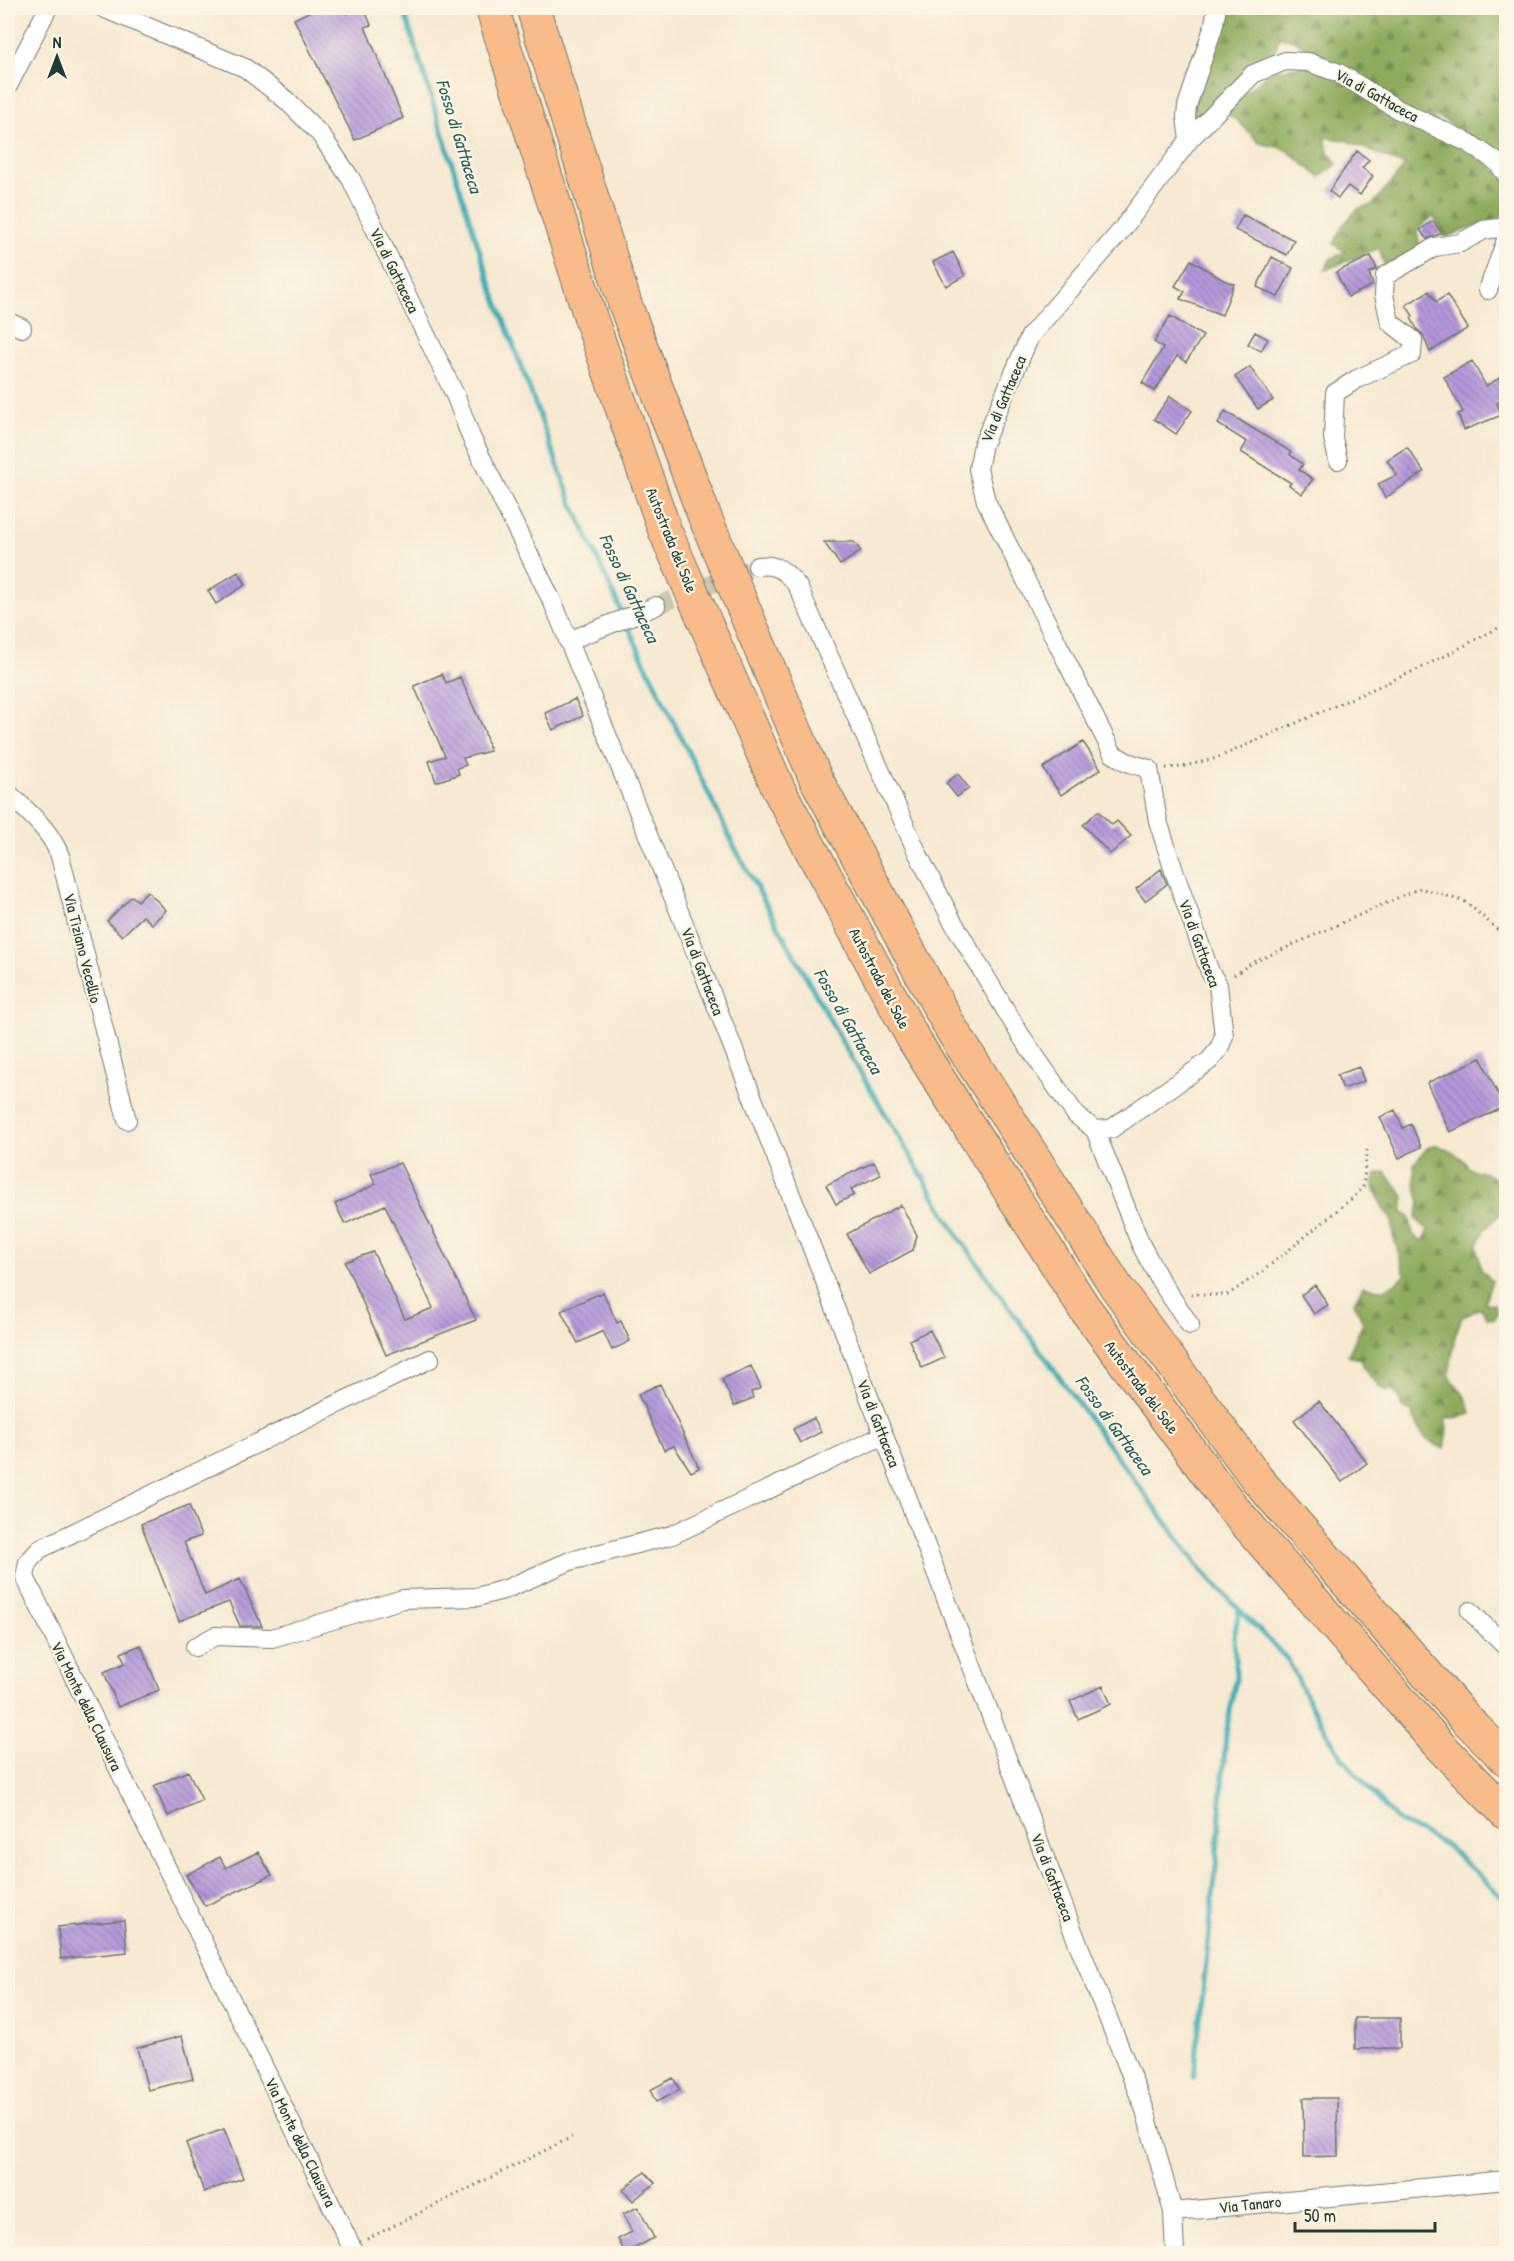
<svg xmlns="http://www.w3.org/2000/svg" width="1514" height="2261" font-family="'Patrick Hand',sans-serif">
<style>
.forest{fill:url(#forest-firs);stroke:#567448;stroke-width:1.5}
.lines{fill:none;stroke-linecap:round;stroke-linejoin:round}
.stream{stroke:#3cadb6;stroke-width:5}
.building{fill:url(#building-back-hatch)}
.minor-tunnel{stroke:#ccc7b2;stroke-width:18;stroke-dasharray:18 9;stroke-linecap:butt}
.minor-casing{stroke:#6b796b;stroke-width:20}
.motorway-casing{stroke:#6b796b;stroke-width:35}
.path{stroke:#6b796b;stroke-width:3;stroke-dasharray:1.5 4.5;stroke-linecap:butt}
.minor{stroke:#fff;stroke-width:18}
.motorway{stroke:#fabb8b;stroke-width:33}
.labels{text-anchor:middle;stroke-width:4.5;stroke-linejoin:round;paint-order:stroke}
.street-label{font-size:16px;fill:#1f3d34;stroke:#fcf5e5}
.water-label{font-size:18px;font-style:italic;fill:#285f5b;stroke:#fcf5e5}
</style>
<defs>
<pattern id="forest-firs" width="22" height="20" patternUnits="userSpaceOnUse" patternTransform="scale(1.5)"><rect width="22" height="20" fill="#8eab5d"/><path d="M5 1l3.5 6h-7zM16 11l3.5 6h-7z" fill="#738c4e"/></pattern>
<pattern id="building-back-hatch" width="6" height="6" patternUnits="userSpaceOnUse" patternTransform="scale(1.5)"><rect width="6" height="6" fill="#b598db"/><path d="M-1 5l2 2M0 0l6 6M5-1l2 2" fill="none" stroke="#937db2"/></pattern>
</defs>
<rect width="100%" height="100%" fill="#fcf5e5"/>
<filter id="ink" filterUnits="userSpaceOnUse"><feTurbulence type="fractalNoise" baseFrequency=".0167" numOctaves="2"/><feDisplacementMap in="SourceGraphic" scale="12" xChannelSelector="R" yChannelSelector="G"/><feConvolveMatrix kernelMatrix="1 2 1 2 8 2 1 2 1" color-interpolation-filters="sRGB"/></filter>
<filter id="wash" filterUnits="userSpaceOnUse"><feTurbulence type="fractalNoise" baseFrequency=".008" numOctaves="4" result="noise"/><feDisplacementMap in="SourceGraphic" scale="24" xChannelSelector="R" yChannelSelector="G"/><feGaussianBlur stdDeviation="1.35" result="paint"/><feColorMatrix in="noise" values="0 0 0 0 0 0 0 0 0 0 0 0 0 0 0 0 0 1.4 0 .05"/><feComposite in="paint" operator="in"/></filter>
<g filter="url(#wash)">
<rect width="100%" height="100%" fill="#f7e9d2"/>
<path class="forest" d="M1223,8H1506V164L1445,120L1426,113L1506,178V216L1446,237L1433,216L1417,230L1420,248L1385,267L1379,248L1325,270L1330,259L1345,252L1334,244L1342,226L1358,209L1373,204L1405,166L1348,141L1325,137L1328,152L1337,164L1320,177L1285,149L1259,143L1239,122L1227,114L1233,102L1272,71L1315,64L1314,52L1294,40L1280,37L1273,55L1259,65L1204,120L1195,119L1193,108Z
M1437,1145C1449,1151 1463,1155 1468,1168L1487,1174L1506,1185V1209L1485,1229L1477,1246L1481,1269L1492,1281L1484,1303L1494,1304L1497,1313L1495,1319L1487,1318L1481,1308L1462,1317L1455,1336L1449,1374C1459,1392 1466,1391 1471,1414L1460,1417L1446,1418L1448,1429L1445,1449C1421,1439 1421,1435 1412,1412L1402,1408L1399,1397L1391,1389L1387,1392C1374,1383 1366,1374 1361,1360L1348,1355L1363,1323L1354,1302L1363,1286C1385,1292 1388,1290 1405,1275L1393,1235L1392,1219L1384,1210L1373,1185L1376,1174L1385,1172L1404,1196L1402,1213L1409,1216L1413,1235L1422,1241L1428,1230L1416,1219L1420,1203L1415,1182L1414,1164L1427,1148Z"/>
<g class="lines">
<path class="stream" d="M403,8L488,277L570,498L642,657L735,848L841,1040L960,1239L1103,1438L1203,1572L1288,1660L1310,1704L1342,1758L1397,1820L1447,1846L1506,1900
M1194,2077L1216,1867L1226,1734L1236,1678L1234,1637L1239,1610"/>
</g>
<g id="blocks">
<path class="building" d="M317,8H343L347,14L360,8H364L371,25L365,27L403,118L355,140L294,19Z
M1357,151L1369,160L1362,168L1373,176L1360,195L1348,186L1338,198L1329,191Z
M1243,215L1294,240L1287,255L1235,230Z
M1433,221L1442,233L1427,239L1420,230Z
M953,252L965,276L946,286L933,262Z
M1371,256L1377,269L1369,273L1373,285L1348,297L1336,272Z
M1272,257L1293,268L1278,297L1257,287Z
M1191,260L1223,280L1234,284L1222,315L1180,299L1185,292L1175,286Z
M1429,291L1436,302L1447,295L1468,328L1430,352L1423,335L1417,329L1411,318L1413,316L1406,305Z
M1170,316L1203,336L1186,362L1177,356L1155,391L1142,383L1163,348L1154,342Z
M1255,332L1268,339L1261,351L1248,344Z
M1472,361L1486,386L1506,374V398L1497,403L1502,415L1464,430L1458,414L1463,412L1444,377Z
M1250,367L1273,400L1258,409L1235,377Z
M1170,396L1192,411L1176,434L1154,419Z
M1225,411L1291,452L1290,455L1303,464L1299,470L1313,479L1302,494L1289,485L1291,483L1241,452L1247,442L1218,424Z
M1407,447L1424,472L1385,498L1378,484L1397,475L1387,460Z
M824,542H854L861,551L840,565Z
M238,572L246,584L216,604L208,591Z
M442,674L446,683L460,677L484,730L490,751L463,758L466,765L457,768L459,774L436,782L429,761L445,756L414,686Z
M575,699L583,716L553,730L545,713Z
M1083,742L1101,769L1061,795L1043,768Z
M958,774L969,788L957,797L946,783Z
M1098,811L1112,825L1117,821L1131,836L1110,854L1083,825Z
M1161,869L1167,884L1145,901L1136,889Z
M147,891L166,910L152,924L143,916L122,936L107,921L132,896L138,901Z
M1481,1058L1504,1107L1450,1132L1427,1083Z
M1359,1067L1364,1081L1343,1089L1337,1075Z
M1395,1110L1403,1128L1411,1124L1421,1147L1399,1158L1380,1117Z
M874,1162L881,1175L851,1189L854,1195L836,1204L826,1185Z
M400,1163L476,1320L386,1355L345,1262L373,1252L405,1319L433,1308L385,1205L345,1224L335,1204L376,1184L371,1174Z
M901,1205L917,1235L913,1250L869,1274L847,1234Z
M1315,1285L1328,1305L1314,1314L1301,1295Z
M603,1292L617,1323L621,1321L630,1341L612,1350L603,1331L578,1343L561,1311Z
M930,1330L944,1358L922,1368L909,1340Z
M751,1366L761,1388L751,1392L753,1398L734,1406L722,1379Z
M660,1384L699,1468L691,1472L674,1446L664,1450L638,1394Z
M1319,1401L1367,1463L1342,1482L1294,1420Z
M814,1418L821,1432L800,1443L793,1429Z
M189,1505L201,1536L184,1542L205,1595L240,1579L262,1626H240L229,1602L179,1621L141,1524Z
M141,1645L159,1690L118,1707L104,1672L125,1663L121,1653Z
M1103,1686L1111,1704L1078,1719L1070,1701Z
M188,1771L202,1800L168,1816L154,1786Z
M258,1852L272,1875L205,1906L186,1875L220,1857L226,1868Z
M124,1920L127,1952L61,1959L58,1927Z
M1355,2018H1400V2048L1355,2049Z
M182,2036L193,2079L148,2090L137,2048Z
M673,2078L680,2090L656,2102L650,2090Z
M1303,2098H1337L1338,2156L1304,2157Z
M224,2129L243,2178L204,2192L186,2143Z
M645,2172L655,2183L633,2201L623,2189Z
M638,2207L654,2238L625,2253L618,2239L632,2232L623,2214Z"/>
</g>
</g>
<g filter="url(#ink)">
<use href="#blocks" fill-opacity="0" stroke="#6b796b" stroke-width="1.5"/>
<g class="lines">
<path class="minor-tunnel" d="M656,606L757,566"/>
<defs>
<path id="minor" d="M103,8L245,68L286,100L320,134L351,179L456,397L471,437L554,605L681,916L821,1271L1073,1931L1145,2110L1173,2212L1175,2254
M8,86L48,8
M1189,140L1186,117L1187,106L1213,28L1217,8
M1488,290L1506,240
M8,322L22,328
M1338,460L1333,438L1335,393L1357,379L1412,354L1413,340L1390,322L1384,295L1385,276L1435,247L1460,243L1484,230L1506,227
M757,566C777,563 787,572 798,587L918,854L953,922L1021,1036L1076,1115L1095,1130L1111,1129L1209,1061L1219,1049L1224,1036L1218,985L1210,972L1174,871L1158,821L1149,769L1127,762L1113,754L986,501L978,469L983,444L1030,336L1120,232L1189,140L1253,74L1285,61L1308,62L1339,73L1397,109L1469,143L1497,162L1506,174
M568,641L656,606
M8,793C29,813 49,828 60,856L127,1120
M1095,1130L1141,1245L1161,1282L1190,1325
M1470,1611L1506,1647
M195,1647L215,1636L272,1638L403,1599L477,1597L506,1589L570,1561L672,1535L884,1435
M1173,2212L1506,2180
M355,2254L25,1577L28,1562L40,1549L430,1359"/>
<path id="motorway" d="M492,8L591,319L665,531L779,790L914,1040L1083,1306L1232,1507L1440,1746L1506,1813
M533,8L625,304L704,515L815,777L950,1027L1117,1288L1257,1479L1464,1717L1506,1759"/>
</defs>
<use href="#minor" class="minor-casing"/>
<use href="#motorway" class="motorway-casing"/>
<path class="path" d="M1166,768L1181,767L1217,758L1425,666L1506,624
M1234,975L1252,963L1420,888L1466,902L1506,937
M1191,1294L1227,1295L1263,1271L1355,1196L1363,1187L1367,1150
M367,2239L572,2137"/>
<use href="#minor" class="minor"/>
<use href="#motorway" class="motorway"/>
</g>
</g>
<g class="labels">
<g class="street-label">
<text transform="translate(1377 95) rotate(29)" y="6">Via di Gattaceca</text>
<text transform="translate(395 270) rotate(64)" y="6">Via di Gattaceca</text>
<text transform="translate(1003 399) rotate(-67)" y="6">Via di Gattaceca</text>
<text transform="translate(672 540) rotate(68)" y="6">Autostrada del Sole</text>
<text transform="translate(1200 943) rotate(70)" y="6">Via di Gattaceca</text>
<text transform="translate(83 948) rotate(76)" y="6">Via Tiziano Vecellio</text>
<text transform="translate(703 971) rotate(69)" y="6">Via di Gattaceca</text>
<text transform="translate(880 978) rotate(62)" y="6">Autostrada del Sole</text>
<text transform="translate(1142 1387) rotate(53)" y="6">Autostrada del Sole</text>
<text transform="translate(879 1423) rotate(69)" y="6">Via di Gattaceca</text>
<text transform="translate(87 1706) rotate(64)" y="6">Via Monte della Clausura</text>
<text transform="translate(1053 1877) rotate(69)" y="6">Via di Gattaceca</text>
<text transform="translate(301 2142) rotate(64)" y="6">Via Monte della Clausura</text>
<text transform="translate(1250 2204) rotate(-6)" y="6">Via Tanaro</text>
</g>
<g class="water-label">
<text transform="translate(459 136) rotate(73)" y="6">Fosso di Gattaceca</text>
<text transform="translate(629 588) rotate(65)" y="6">Fosso di Gattaceca</text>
<text transform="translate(848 1021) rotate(60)" y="6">Fosso di Gattaceca</text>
<text transform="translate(1114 1425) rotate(54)" y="6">Fosso di Gattaceca</text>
</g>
</g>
<rect width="1514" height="2261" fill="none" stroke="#fcf5e5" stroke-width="30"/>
<g transform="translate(57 57)" stroke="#fcf5e5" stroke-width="4.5" paint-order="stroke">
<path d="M0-4.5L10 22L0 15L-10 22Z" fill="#1f3d34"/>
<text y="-9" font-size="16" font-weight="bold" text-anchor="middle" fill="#1f3d34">N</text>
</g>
<path d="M1295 2222v9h140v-9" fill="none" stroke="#1f3d34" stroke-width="3"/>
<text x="1304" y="2222" font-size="18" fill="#1f3d34" stroke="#fcf5e5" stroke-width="4.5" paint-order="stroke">50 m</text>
</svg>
